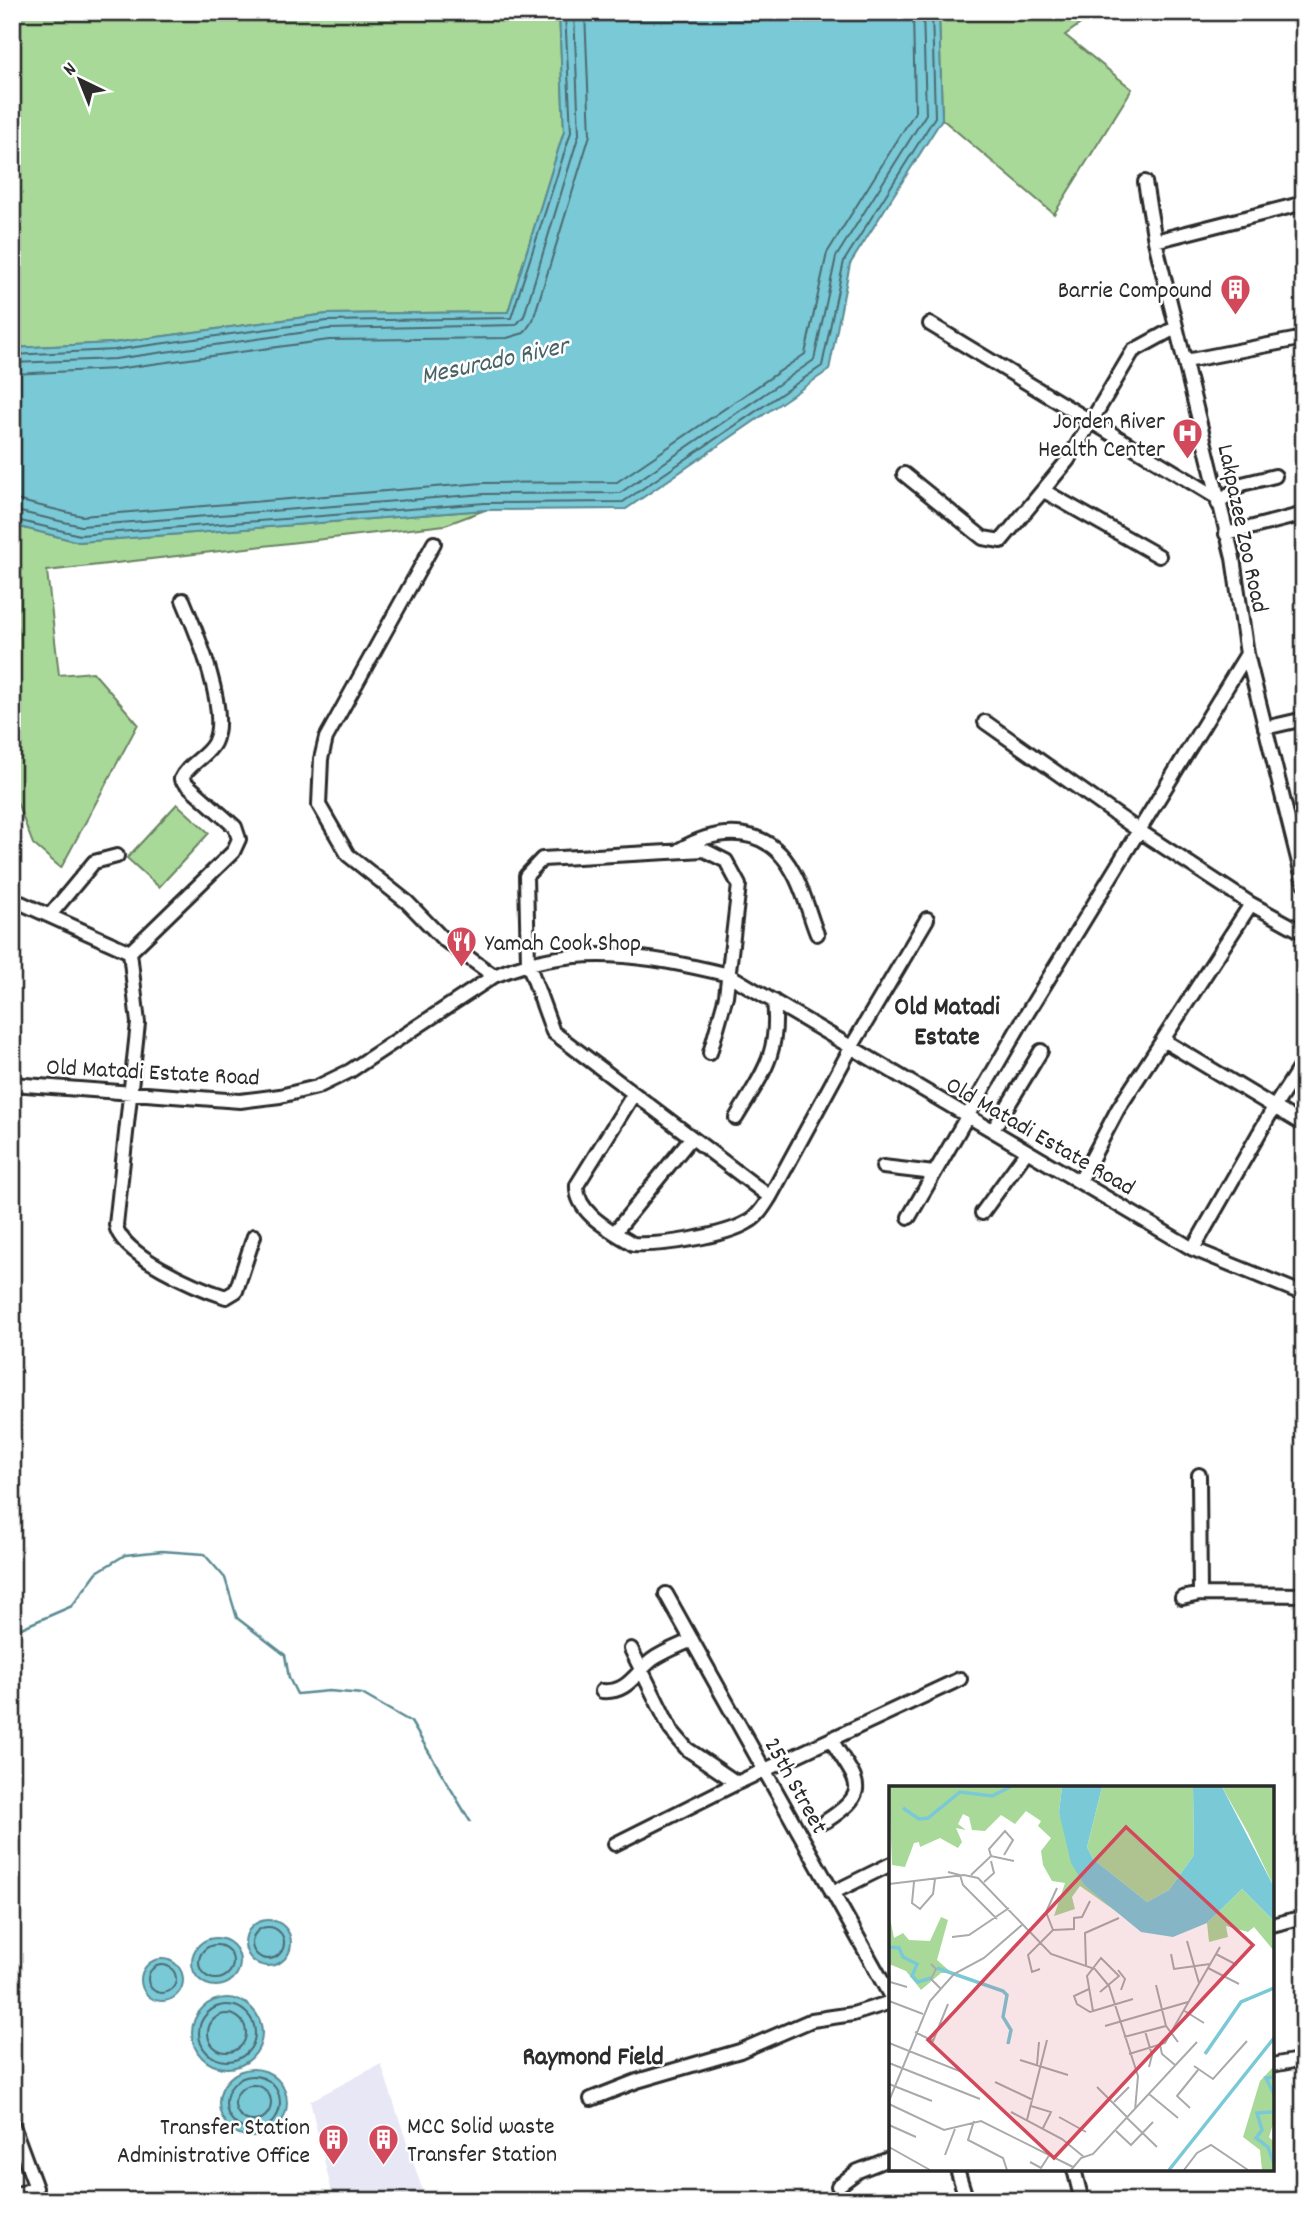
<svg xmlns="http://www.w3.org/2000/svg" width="1316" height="2213" font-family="Dekko,sans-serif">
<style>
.built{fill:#e7e7f5}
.green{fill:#a8d999;stroke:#6a8262;stroke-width:2}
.water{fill:#7ac9d7;stroke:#5a8a92;stroke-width:2}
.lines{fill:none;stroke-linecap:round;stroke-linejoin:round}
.shore{stroke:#4b6a70;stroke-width:2}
.stream{stroke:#5a8a92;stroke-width:2.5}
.minor-casing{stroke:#2b2b2b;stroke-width:18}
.minor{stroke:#fff;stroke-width:12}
.labels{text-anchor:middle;stroke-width:5;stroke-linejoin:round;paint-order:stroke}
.poi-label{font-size:24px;fill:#2b2b2b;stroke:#fff;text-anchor:end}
.street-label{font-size:24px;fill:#2b2b2b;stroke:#fff}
.water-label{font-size:26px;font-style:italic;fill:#476267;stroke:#fff}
.neighbourhood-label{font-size:26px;font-weight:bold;fill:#2b2b2b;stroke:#fff}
.inset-river{fill:none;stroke:#7ac9d7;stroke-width:3.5}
.inset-road{fill:none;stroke:#aaa;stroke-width:2}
.view{fill:#d1495b;fill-opacity:0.15;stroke:#d1495b;stroke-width:3.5}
.inset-edge{fill:none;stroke:#2b2b2b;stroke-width:3.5}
</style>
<rect width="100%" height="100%" fill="#fff"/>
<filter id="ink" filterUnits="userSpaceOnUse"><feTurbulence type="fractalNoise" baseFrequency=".0143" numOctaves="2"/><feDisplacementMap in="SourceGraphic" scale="14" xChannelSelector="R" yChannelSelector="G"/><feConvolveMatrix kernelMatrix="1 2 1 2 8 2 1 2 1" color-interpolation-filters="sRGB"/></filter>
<g filter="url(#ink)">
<path class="built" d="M381,2064L425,2198L342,2201L332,2193L310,2101Z"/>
<path class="green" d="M12,12H559L564,131L508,312L327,314L113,343L12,348Z
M939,12H1097L1065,35L1132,89L1054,214L942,119Z
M485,510L445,525L47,571L59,675L93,672L138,724L61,868L33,844L12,789V525L79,542Z
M177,804L209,833L159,887L127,858Z"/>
<path class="water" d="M559,12H939L942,119L850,264L829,370L626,509L485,510L79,542L12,525V348L113,343L327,314L508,312L564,131Z
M245 1943a23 23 0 1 1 46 0a23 23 0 1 1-46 0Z
M192 1962a24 24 0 1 1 48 0a24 24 0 1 1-48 0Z
M141 1980a21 21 0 1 1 42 0a21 21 0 1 1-42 0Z
M192 2033a35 35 0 1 1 70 0a35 35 0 1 1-70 0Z
M219 2103a34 34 0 1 1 68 0a34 34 0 1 1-68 0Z"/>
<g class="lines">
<path class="shore" d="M12,355L114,350L327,321L511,318L571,132L565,12
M12,363L115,359L328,329L516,325L524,316L579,134L574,12
M12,374L116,369L329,340L507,338L524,333L533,320L590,135L585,12
M12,499L82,516L483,483L617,482L805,354L827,253L915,112L913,12
M12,510L81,526L484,494L620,493L814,360L836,257L926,114L923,12
M12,519L80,535L485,503L623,502L822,366L844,261L935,117L932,12
M252 1943a16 16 0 1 1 32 0a16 16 0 1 1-32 0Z
M199 1962a17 17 0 1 1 34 0a17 17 0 1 1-34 0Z
M148 1979a14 14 0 1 1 28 0a14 14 0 1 1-28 0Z
M199 2033a28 28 0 1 1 56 0a28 28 0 1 1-56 0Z
M208 2033a19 19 0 1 1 38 0a19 19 0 1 1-38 0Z
M226 2103a27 27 0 1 1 54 0a27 27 0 1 1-54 0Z
M235 2103a18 18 0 1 1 36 0a18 18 0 1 1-36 0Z"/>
<path class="stream" d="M12,1632L72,1606L97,1572L125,1555L162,1551L204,1554L225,1578L237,1618L285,1655L289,1678L297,1694L329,1691L362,1694L411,1722L470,1821"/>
<defs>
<path id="minor" d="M1145,182L1155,241L1233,558L1247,654L1304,883
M1155,241L1304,203
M930,324L1216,497
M1186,361L1304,338
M904,474L983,538L1001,541L1068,460L1133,351L1175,328
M1044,491L1159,556
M1218,504L1242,484L1275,476
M1226,534L1304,514
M434,543L326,738L321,759L319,805L348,855L407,902L443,939L494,976
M183,600C196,631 230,711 214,743C207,757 188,764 181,779L235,827L239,839L233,852L130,952L138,1023L116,1225C120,1255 198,1288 226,1297L236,1291L254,1236
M985,722L1138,830L1251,904
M1265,728L1304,719
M679,850C720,826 768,825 793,872C804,891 809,914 817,934
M12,899L130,952
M50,915L94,862L117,856
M1163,1040L1304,1125
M12,1084L240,1101L280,1096L317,1087L350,1071L494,976C575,942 646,955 729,975L1193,1249L1304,1294
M633,1095L577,1185C575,1213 612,1231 633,1244C660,1246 725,1236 748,1222C758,1217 764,1206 770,1197L553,1032L528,963L526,876L542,859L704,850L726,861L739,885L726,996L710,1053
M736,1118C762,1074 780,1055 774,1001
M993,1130L1041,1051
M883,1167L934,1173
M1080,1181L1118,1109L1251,904L1304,933
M770,1197L852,1046L927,919
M982,1213L1027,1151
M909,1217L1020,1025L1247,654
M615,1232L691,1138
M1193,1249L1273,1109L1304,1061
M1199,1475L1200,1594
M666,1594L891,1997
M1182,1598L1200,1594L1304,1595
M631,1649L671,1730L687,1749L737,1783
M602,1691C628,1693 634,1674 652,1660C663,1652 679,1646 692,1640
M826,1821C875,1789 855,1782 831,1739
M615,1844L737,1783L960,1679
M832,1893L891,1864
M1272,1925L1304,1917
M1272,2065L1304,2059
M591,2099L637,2081L740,2051L812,2020L853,2014L891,2002
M12,2123L36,2188L12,2196
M957,2169L967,2201
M1074,2169L1082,2201
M838,2186L858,2171L891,2158"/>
</defs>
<use href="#minor" class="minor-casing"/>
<use href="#minor" class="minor"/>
</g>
</g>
<defs>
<symbol id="building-pin" viewBox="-11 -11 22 30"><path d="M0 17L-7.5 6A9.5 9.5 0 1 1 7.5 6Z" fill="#d1495b" stroke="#fff"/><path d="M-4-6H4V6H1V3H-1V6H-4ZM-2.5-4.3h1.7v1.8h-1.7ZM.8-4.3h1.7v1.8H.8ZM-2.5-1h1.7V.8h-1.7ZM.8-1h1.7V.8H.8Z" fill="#fff"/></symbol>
<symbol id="hospital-pin" viewBox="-11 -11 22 30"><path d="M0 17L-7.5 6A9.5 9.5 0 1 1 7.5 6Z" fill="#d1495b" stroke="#fff"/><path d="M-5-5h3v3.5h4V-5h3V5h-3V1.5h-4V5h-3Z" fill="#fff"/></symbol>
<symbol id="restaurant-pin" viewBox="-11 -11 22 30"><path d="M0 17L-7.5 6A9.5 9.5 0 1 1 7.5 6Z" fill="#d1495b" stroke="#fff"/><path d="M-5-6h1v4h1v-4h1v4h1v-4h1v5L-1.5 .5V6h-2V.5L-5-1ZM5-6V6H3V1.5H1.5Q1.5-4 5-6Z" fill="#fff"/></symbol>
</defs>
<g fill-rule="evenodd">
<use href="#building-pin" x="1218" y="272" width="35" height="47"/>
<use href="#hospital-pin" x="1170" y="416" width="35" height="47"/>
<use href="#restaurant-pin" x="444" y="924" width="35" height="47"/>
<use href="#building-pin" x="366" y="2122" width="35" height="47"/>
<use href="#building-pin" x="316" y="2122" width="35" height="47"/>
</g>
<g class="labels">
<g class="poi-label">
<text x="1212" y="297">Barrie Compound</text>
<text x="1165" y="428">Jorden River<tspan x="1165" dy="28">Health Center</tspan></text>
<text x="485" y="950" text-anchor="start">Yamah Cook Shop</text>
<text x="407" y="2133" text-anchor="start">MCC Solid waste<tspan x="407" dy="28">Transfer Station</tspan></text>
<text x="310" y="2134">Transfer Station<tspan x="310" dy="28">Administrative Office</tspan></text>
</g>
<g class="street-label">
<text transform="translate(1244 528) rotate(78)" y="8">Lakpazee Zoo Road</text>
<text transform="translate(153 1071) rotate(3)" y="8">Old Matadi Estate Road</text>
<text transform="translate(1041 1135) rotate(30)" y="8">Old Matadi Estate Road</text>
<text transform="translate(797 1785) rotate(61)" y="8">25th Street</text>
</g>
<g class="water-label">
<text transform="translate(494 359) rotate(-12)" y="9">Mesurado River</text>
</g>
<g class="neighbourhood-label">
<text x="947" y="1014">Old Matadi<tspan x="947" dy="30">Estate</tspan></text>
<text x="593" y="2064">Raymond Field</text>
</g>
</g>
<g transform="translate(889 1786)">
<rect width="385" height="385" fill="#fff"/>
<path d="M0,1H173L170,26L196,100L238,133L191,100L183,111L186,123L165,130L176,97L163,95L154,79L152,65L162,52L149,40L152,35L137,25L126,38L112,29L96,45L83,44L80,31L74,28L69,38L77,44L67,42L73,56L69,62L51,52L31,61L30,56L25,57L16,81L3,79ZM213,1H304L305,69L280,104L258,116L204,73L198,61ZM333,1H385V101L359,47ZM353,103L385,135V165L365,141L359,146L337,140L339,151L320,156L318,137ZM0,127L5,152L14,147L20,154L41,155L52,131L59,134L48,174L63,187H52L32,204L17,185L0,178ZM385,280V335L380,351L385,356V384H373L371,364L354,351L371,295Z" fill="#a8d999"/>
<path d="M173,1H213L198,61L204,73L258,116L280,104L305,69L304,1H333L385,101V135L353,103L318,137L284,151L252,146L196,100L182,77L170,26Z" fill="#7ac9d7"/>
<path class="inset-river" d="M14,22L30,33L39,32L71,6L103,10L121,1M0,161L10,162L14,171L28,178L23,190L29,196L42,192M48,182L114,205L118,209L114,231L122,244L119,258M316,268L352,216L385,202M385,291L377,292L385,308M385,326L368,327L373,344L367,352L379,361L385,378M280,384L385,252"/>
<path class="inset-road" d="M102,70L100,63L116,45L124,54L115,69M59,86L71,89L74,99L108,133M82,89L102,70L125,75M25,96L23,117L31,123L44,108L46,93M95,96L105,87L102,75M0,98L75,89L89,92L162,168L206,183L220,200L249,290L246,324M164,144L157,126L168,102M63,151L80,149L120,122M298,155L310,197M282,168L285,183L321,178M327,168L348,179M42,178L47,183L42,193L52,203M197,179L196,147L230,132M319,182L350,198M151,183L143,186L139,169L164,144L185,143V132L193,131L201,115M229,184L236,193L232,204M0,185L1,196L18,201M267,199L277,240M200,203L185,210L188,218L201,226L204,225L198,190L212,172L230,190L211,206M0,215L34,228M294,224L315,237M204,225L244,213M216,240L299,216M256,245L263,269L260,281M26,246L44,255L59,218M235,251L277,240L289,256M0,257L73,286L79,292M271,259L273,268L286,279M240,268L276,257L331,161M131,274L179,289M0,277L91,313M148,279L150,256M305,280L324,293L358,255M106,296L144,314M0,298L43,315M208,301L239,332M260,308L289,332M0,315L41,215L65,188L95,172L134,138M225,316L240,301M0,318L55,344L92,335L184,381M142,320L162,326L154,342M301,322L288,310L309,284M122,326L173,353L195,371M170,331L197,346M238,332L268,361M138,334L158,254M85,335L79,354L114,372L118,384M0,339L27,351M227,345L242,359L264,336M0,361L41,384M56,369L66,343M141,376L152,382L161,368M182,384L192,372L204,368L308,256M295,384L308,367L322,359L359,384"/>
<path class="view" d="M237,41L364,159L165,372L39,254Z"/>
<rect width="385" height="385" class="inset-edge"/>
</g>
<rect width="1316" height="2213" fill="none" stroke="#fff" stroke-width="42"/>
<rect x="21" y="21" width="1274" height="2171" fill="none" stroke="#2b2b2b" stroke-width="2.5" filter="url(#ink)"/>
<g transform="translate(80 80) rotate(317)" stroke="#ffffff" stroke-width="5" paint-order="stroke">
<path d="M0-5L12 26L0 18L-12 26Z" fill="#2b2b2b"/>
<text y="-10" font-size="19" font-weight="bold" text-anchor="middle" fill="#2b2b2b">N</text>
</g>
</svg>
